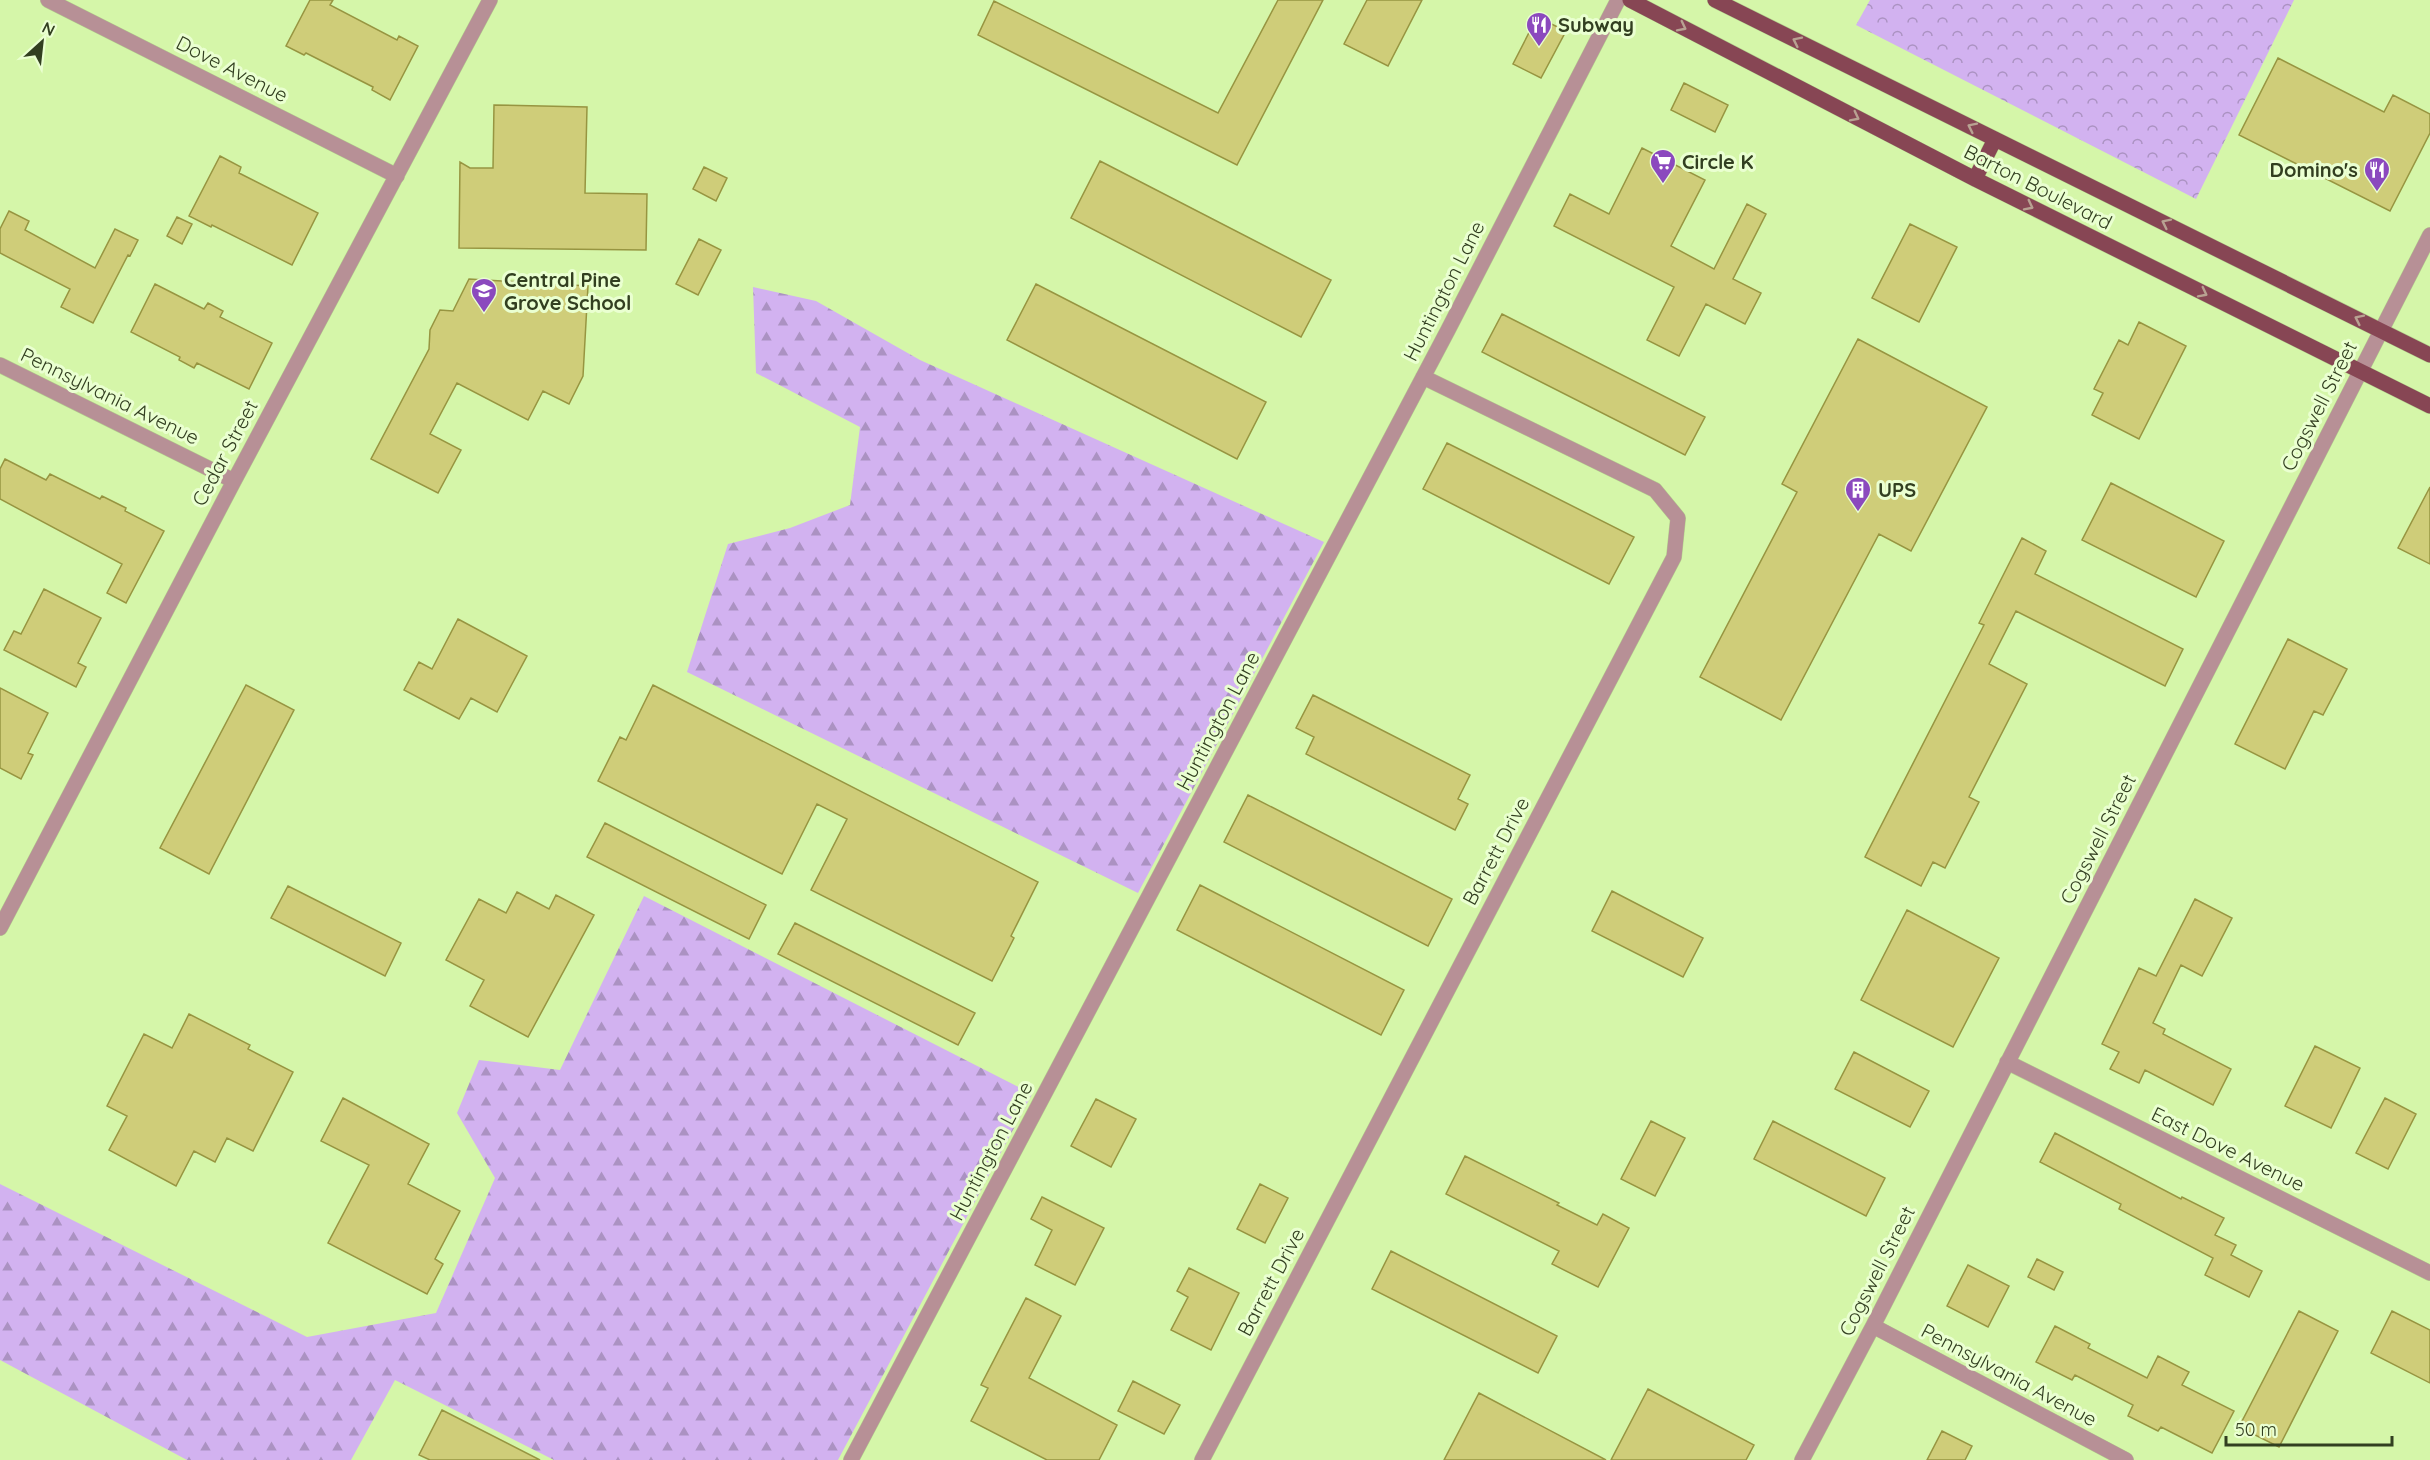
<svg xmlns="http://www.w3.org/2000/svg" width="2430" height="1460" font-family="Quicksand,sans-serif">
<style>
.forest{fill:url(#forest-firs)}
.park{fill:url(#park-crowns)}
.building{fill:#cfcd79;stroke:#979541;stroke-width:1.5}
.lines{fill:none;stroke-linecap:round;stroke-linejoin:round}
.minor-casing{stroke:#b4d18e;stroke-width:16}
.major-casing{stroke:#b4d18e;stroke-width:16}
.minor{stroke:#b79096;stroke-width:15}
.major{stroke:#874654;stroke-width:15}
.oneway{stroke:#b8a292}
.labels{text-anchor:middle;stroke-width:6;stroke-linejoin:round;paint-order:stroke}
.poi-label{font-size:20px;font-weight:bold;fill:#323f20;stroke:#eaffd1;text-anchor:start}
.street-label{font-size:20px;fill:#323f20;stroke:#eaffd1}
</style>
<defs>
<pattern id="forest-firs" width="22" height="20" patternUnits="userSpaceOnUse" patternTransform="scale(1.5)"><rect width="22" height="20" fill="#d2b2f0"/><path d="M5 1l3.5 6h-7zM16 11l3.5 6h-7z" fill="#ab92c2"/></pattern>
<pattern id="park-crowns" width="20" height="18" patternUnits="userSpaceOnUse" patternTransform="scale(1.5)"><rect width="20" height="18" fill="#d2b2f0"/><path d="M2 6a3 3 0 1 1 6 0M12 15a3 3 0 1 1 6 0" fill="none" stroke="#ab92c2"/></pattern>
</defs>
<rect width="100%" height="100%" fill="#d5f6a9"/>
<path class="forest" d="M753,287L816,301L920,360L1324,542L1138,893L687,672L728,544L790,528L850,505L860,427L756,373Z
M644,896L1032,1094L838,1460H554L395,1380L351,1460H187L0,1360V1184L307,1337L436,1313L495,1178L457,1113L479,1060L560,1070Z"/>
<path class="park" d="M1870,0H2294L2196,199L1856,25Z"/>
<path class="building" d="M310,0H333L330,5L397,40L399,36L418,46L390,100L372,90L373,87L306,53L304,55L286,46Z
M1278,0H1323L1237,165L978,35L994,1L1218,113Z
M1367,0H1422L1388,66L1344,44Z
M1537,17L1566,31L1541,78L1513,64Z
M2278,58L2384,112L2393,95L2430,114V133L2390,211L2239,135Z
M1684,83L1728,105L1715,132L1671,110Z
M494,105L587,107L585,193L647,194L646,250L459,248L460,162L470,168H493Z
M1642,148L1705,180L1671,246L1714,269L1747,204L1766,214L1733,279L1761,293L1745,324L1706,304L1679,356L1647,340L1674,287L1554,226L1570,194L1609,214Z
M220,156L241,167L239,173L318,213L292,265L212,225L211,227L189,216Z
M1100,161L1331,280L1301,337L1071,218Z
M704,167L727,178L716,201L693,189Z
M9,211L29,221L25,230L95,268L115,229L138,240L130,256L128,255L93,323L61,307L70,289L0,253V229Z
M177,217L192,224L182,244L167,236Z
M1910,224L1957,247L1919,322L1872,298Z
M699,239L721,250L698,295L676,284Z
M469,279L588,286L583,376L569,404L543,391L528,420L457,383L430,434L461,450L438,493L371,459L429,349L430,330L440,310L453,311Z
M155,284L204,309L208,303L223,311L220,317L272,343L249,389L197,363L194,368L179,360L180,357L131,332Z
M1036,284L1266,402L1237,459L1007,340Z
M1502,314L1705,417L1685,455L1482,352Z
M2139,322L2186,346L2139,439L2092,415L2103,393L2094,389L2119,340L2128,345Z
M1858,339L1987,407L1911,551L1879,534L1781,720L1700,677L1797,492L1782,484Z
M1447,443L1634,537L1609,584L1423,489Z
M5,459L46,480L50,474L100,499L102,496L126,508L125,511L164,531L126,603L107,593L122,564L0,499V469Z
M2111,483L2224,541L2196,597L2082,540Z
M2430,487V564L2398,548Z
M2022,538L2046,551L2035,574L2183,649L2165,686L2016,611L1989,664L2027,684L1969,797L1979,802L1945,868L1933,862L1921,886L1865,857L1984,625L1979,623Z
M44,589L101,618L78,663L86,667L76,687L4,650L14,631L21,634Z
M458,619L527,656L497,712L471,698L459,719L404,690L419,662L432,669Z
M2288,639L2347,669L2323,715L2314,711L2285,769L2235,744Z
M246,685L294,710L209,874L160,848Z
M653,685L1038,882L1011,936L1014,938L992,981L811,890L847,819L817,804L782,874L598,781L620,737L626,740Z
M0,688L48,713L28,753L33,755L21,779L0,768Z
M1313,695L1470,775L1458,799L1468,804L1455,830L1306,754L1314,737L1296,728Z
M1248,795L1452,899L1428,946L1224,842Z
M605,823L766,905L749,939L587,857Z
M1200,885L1404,990L1381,1035L1177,930Z
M288,886L401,943L385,976L271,918Z
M1612,891L1703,938L1683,977L1592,931Z
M517,892L549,909L556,895L594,915L528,1037L470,1006L484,980L446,960L479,899L506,913Z
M2195,899L2232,918L2202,976L2181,965L2153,1023L2165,1029L2163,1034L2231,1069L2213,1105L2145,1070L2139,1083L2110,1069L2119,1052L2102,1044L2139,968L2156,976Z
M1907,910L1999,958L1953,1047L1861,1000Z
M795,923L975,1013L958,1045L778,954Z
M189,1014L250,1045L248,1049L293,1072L253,1151L227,1138L215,1162L194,1151L176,1186L109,1150L127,1116L107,1106L144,1034L172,1048Z
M2315,1046L2360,1068L2331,1128L2285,1106Z
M1854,1052L1929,1091L1910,1127L1835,1089Z
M343,1098L429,1144L408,1184L460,1211L435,1259L443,1264L427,1294L328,1243L369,1165L321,1141Z
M2385,1098L2416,1114L2388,1169L2356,1153Z
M1096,1099L1136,1119L1111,1167L1071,1146Z
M1651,1121L1685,1138L1655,1196L1621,1179Z
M1773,1121L1885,1178L1866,1216L1754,1159Z
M2055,1133L2181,1199L2182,1197L2224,1218L2215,1235L2236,1245L2231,1255L2262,1271L2249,1297L2205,1275L2213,1258L2119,1209L2121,1204L2040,1162Z
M1465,1156L1559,1203L1557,1205L1597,1225L1603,1214L1629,1228L1598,1287L1552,1264L1559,1251L1446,1194Z
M1260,1184L1288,1198L1265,1243L1237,1229Z
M1042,1197L1104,1228L1075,1285L1035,1265L1052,1230L1031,1219Z
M1391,1251L1557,1336L1538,1373L1372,1289Z
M2037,1259L2063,1272L2054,1290L2028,1277Z
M1968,1265L2009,1286L1988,1327L1947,1306Z
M1189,1268L1239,1293L1211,1350L1171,1330L1188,1297L1177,1291Z
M1026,1298L1061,1316L1029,1378L1117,1425L1099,1460H1047L971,1421L988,1388L981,1385Z
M2299,1311L2338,1331L2279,1447L2239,1427Z
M2392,1311L2430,1330V1383L2371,1353Z
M2055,1326L2090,1344L2088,1348L2147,1378L2158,1356L2189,1372L2182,1385L2234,1411L2212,1453L2161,1427L2158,1431L2128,1416L2133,1405L2075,1375L2072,1380L2036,1362Z
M1133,1381L1180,1405L1164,1434L1118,1411Z
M1648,1389L1754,1445L1746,1460H1611Z
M1479,1393L1606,1460H1444Z
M442,1410L540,1460H430L419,1455Z
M1942,1431L1972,1446L1965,1460H1927Z"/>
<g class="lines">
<defs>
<path id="minor" d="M48,0L397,176
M0,365L234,481
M0,928L234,481L490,0
M2007,1062L2430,1273
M1873,1326L2126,1460
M851,1460L1448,330L1618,0
M1202,1460L1674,557L1678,518L1655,490L1423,377
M1802,1460L1873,1326L2430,235"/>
<path id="major" d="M1630,0L1975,179L2430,406
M1715,0L2430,355
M1975,179L1995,139"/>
</defs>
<use href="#minor" class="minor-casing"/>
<use href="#major" class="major-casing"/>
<use href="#minor" class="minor"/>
<use href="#major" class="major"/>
</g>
<defs><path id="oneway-chevron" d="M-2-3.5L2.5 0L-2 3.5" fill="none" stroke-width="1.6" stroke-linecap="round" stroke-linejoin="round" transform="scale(1.5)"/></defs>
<g class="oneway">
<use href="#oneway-chevron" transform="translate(1682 27) rotate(27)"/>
<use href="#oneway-chevron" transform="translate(1797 41) rotate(-154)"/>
<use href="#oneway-chevron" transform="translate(1855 117) rotate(27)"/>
<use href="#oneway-chevron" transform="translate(1972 127) rotate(-154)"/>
<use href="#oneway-chevron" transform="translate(2029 206) rotate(27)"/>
<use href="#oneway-chevron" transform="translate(2166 223) rotate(-154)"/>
<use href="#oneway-chevron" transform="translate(2203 293) rotate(27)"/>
<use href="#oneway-chevron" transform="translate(2359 319) rotate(-154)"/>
</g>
<defs>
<symbol id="restaurant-pin" viewBox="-11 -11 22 30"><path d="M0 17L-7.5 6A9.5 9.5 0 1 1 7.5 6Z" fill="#8b49be" stroke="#eaffd1"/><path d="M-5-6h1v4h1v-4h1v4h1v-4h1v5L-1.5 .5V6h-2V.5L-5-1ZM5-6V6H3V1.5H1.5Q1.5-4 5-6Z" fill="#fff"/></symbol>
<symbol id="supermarket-pin" viewBox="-11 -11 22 30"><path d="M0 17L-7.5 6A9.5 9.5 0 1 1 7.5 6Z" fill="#8b49be" stroke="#eaffd1"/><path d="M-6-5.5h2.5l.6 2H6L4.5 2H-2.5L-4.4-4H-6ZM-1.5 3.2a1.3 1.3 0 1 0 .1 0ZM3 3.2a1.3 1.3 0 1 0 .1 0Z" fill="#fff"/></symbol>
<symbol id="school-pin" viewBox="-11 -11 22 30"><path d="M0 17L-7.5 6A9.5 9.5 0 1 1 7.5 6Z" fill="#8b49be" stroke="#eaffd1"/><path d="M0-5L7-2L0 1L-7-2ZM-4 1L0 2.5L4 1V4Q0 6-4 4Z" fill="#fff"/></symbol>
<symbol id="building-pin" viewBox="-11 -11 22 30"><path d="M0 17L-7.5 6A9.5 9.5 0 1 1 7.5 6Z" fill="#8b49be" stroke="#eaffd1"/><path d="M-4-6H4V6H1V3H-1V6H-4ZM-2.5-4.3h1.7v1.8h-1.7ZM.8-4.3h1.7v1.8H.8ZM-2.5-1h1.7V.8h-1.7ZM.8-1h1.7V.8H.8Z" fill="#fff"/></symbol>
</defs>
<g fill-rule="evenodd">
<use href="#restaurant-pin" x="1524" y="10" width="30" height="40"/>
<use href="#supermarket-pin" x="1648" y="147" width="30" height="40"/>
<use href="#restaurant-pin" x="2362" y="155" width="30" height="40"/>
<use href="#school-pin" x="469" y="276" width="30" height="40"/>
<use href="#building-pin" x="1843" y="475" width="30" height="40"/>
</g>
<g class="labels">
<g class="poi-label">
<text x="1558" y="32">Subway</text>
<text x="1682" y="169">Circle K</text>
<text x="2358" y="177" text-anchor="end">Domino's</text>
<text x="504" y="287">Central Pine<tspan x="504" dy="23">Grove School</tspan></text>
<text x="1878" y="497">UPS</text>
</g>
<g class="street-label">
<text transform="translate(232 69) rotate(27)" y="7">Dove Avenue</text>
<text transform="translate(2038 187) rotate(27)" y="7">Barton Boulevard</text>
<text transform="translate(1444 291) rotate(-63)" y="7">Huntington Lane</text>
<text transform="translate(110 396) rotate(26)" y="7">Pennsylvania Avenue</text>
<text transform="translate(2319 406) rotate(-63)" y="7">Cogswell Street</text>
<text transform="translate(225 453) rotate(-62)" y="7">Cedar Street</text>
<text transform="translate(1218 721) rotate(-62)" y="7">Huntington Lane</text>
<text transform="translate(2098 839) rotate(-63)" y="7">Cogswell Street</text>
<text transform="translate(1496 851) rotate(-62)" y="7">Barrett Drive</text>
<text transform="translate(2228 1149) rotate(26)" y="7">East Dove Avenue</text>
<text transform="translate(991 1151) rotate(-62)" y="7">Huntington Lane</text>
<text transform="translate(1877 1271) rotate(-63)" y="7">Cogswell Street</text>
<text transform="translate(1271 1282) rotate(-62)" y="7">Barrett Drive</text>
<text transform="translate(2009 1375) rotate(28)" y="7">Pennsylvania Avenue</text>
</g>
</g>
<g transform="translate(42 42) rotate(27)" stroke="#eaffd1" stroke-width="4.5" paint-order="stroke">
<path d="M0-4.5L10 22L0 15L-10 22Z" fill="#323f20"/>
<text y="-9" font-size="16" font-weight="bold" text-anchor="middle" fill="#323f20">N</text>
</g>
<path d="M2226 1436v9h166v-9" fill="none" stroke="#323f20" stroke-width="3"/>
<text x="2235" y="1436" font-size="18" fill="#323f20" stroke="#eaffd1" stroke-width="4.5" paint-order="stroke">50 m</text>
</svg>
